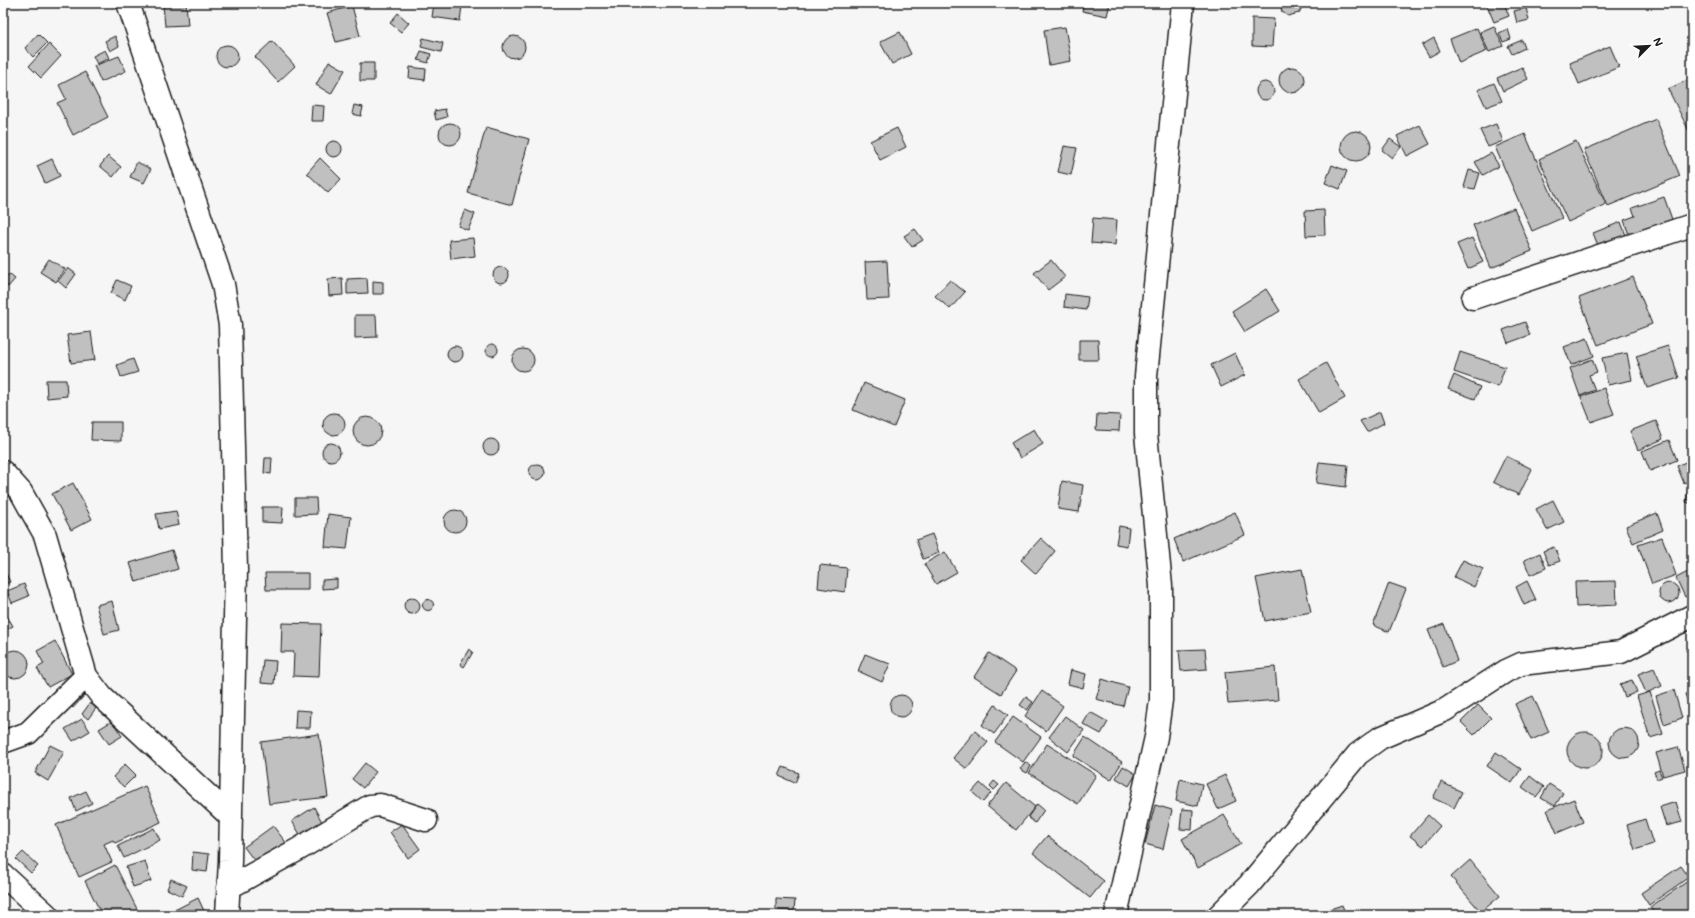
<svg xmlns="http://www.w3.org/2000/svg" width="1695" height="918" font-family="Mali,sans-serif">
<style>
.building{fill:#c0c0c0;stroke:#1c1c1c}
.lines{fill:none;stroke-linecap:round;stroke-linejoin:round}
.street-casing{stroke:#1c1c1c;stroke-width:25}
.street{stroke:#fff;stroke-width:22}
</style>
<rect width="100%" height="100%" fill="#f6f6f6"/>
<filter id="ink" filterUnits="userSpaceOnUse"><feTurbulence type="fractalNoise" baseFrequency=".025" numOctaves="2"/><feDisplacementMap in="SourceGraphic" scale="8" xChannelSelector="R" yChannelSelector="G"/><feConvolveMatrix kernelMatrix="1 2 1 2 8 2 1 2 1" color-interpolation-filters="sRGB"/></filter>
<g filter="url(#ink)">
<path class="building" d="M186,3L188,25L165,26L163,5Z
M434,3L462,6L460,21L432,17Z
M1084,3H1110L1107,16L1082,11Z
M1280,3H1302V7L1299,13L1288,16L1282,12Z
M1486,3H1504L1509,16L1494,22Z
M352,6L360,36L336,42L327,13Z
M1526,8L1529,20L1517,23L1514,11Z
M398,13L409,23L401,32L390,23Z
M1252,18L1274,19L1272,47L1252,46Z
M1494,26L1503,46L1489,52L1480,32Z
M1065,27L1071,61L1049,65L1044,30Z
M1477,28L1487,51L1459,63L1450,39Z
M1508,29L1511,39L1503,42L1499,33Z
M900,32L911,54L892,64L880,42Z
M38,34L47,43L33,57L25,48Z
M503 47a11 11 0 1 1 22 0a11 11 0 1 1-22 0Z
M115,36L119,46L110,51L105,41Z
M423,38L443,43L441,52L421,47Z
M1434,38L1440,51L1429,57L1422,45Z
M1522,40L1525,48L1512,54L1508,46Z
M272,41L295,66L278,82L255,57Z
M49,44L61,56L41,78L29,66Z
M216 56a11 11 0 1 1 22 0a11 11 0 1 1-22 0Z
M1610,46L1619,67L1579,84L1570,63Z
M105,50L109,58L97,64L93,56Z
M421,51L431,54L428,63L418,60Z
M119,56L126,71L101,82L94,66Z
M329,61L345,70L331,94L316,85Z
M360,63H374V81H360Z
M410,67L426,69L425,80L409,78Z
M1522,67L1528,79L1503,91L1497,78Z
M1279 80a13 13 0 1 1 26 0a13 13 0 1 1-26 0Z
M85,72L108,117L73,135L57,103L66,99L59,85Z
M1692,78V137L1668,89Z
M1256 91a9 9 0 1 1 18 0a9 9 0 1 1-18 0Z
M1494,83L1502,101L1486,107L1478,90Z
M312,105L324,106L323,121H311Z
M354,105L363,107L361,116L352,114Z
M445,109L447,117L436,120L434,111Z
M1656,119L1680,176L1608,206L1584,150Z
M439 134a11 11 0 1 1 22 0a11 11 0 1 1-22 0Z
M1496,124L1503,141L1488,147L1480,130Z
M1420,125L1430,144L1407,156L1397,136Z
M486,127L529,139L512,205L468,193Z
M897,128L906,147L880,160L870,141Z
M1341 146a15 15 0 1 1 30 0a15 15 0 1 1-30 0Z
M1525,134L1562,218L1532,231L1495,147Z
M1390,139L1401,147L1392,158L1382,150Z
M1576,141L1606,204L1568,222L1539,159Z
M326 149a8 8 0 1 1 16 0a8 8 0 1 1-16 0Z
M1064,146L1077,148L1071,175L1058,172Z
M1491,153L1499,166L1483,175L1475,162Z
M108,156L121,167L113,177L100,166Z
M320,158L341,179L328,193L307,173Z
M52,159L60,176L45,183L37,166Z
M137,162L151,169L144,183L130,177Z
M1332,165L1347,171L1340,189L1325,183Z
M1469,170L1480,173L1475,189L1464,187Z
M1664,197L1673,222L1630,238L1624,220L1635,216L1632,208Z
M1514,208L1532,251L1491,268L1473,225Z
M465,210L475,214L468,230L458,226Z
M1324,210L1325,235L1306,236L1305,211Z
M1093,218L1117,220L1115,245L1091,243Z
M1621,222L1627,238L1599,248L1593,233Z
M915,229L923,240L912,247L904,236Z
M473,238L475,256L451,259L449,240Z
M1472,238L1483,262L1468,269L1457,244Z
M49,259L65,269L56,282L40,272Z
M1051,260L1065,277L1048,290L1034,273Z
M887,261L889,299L867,300L865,262Z
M493 275a8 8 0 1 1 16 0a8 8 0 1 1-16 0Z
M68,268L76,274L66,288L58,281Z
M9,274L15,279L8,287L3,281Z
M1633,277L1652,324L1598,345L1579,298Z
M342,278L343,295L329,296L328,279Z
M367,278L368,293L347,294V279Z
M117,280L131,286L125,300L111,293Z
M950,280L965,292L950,309L935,296Z
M373,281L383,282V294H373Z
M1266,289L1280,311L1245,332L1232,311Z
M1065,294L1088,297L1086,310L1064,307Z
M355,315H376L377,337L355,338Z
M1525,322L1530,335L1508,343L1503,330Z
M91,332L95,360L71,363L67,335Z
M1587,338L1594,356L1571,365L1564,347Z
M1079,340H1098L1099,360H1079Z
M486 350a6 6 0 1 1 12 0a6 6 0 1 1-12 0Z
M1668,346L1679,378L1647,388L1636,356Z
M447 354a8 8 0 1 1 16 0a8 8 0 1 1-16 0Z
M512 360a11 11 0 1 1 22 0a11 11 0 1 1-22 0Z
M1460,352L1505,367L1498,387L1454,372Z
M1235,353L1245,375L1221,387L1211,365Z
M1627,353L1632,380L1608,385L1602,358Z
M133,359L138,372L121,377L117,365Z
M1592,359L1597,372L1589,375L1595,390L1580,396L1570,368Z
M1326,363L1345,398L1319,413L1299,379Z
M1454,375L1480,387L1475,399L1448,389Z
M46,380H66L67,396L47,398Z
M864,383L905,400L894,427L853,410Z
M1604,388L1614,414L1591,422L1581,397Z
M1380,412L1384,423L1367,432L1360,421Z
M323 424a11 11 0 1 1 22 0a11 11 0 1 1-22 0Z
M1097,414L1120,415L1119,431L1096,430Z
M353 431a14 14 0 1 1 28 0a14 14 0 1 1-28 0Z
M1656,421L1663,439L1638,450L1630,431Z
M92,422H121V441L91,440Z
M1034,429L1043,444L1020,458L1011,443Z
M483 447a8 8 0 1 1 16 0a8 8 0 1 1-16 0Z
M1669,440L1677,460L1650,471L1642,451Z
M322 452a9 9 0 1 1 18 0a9 9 0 1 1-18 0Z
M1506,456L1532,469L1519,495L1493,482Z
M265,458H272L271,474L264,473Z
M1692,459V479L1684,483L1677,466Z
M1319,462L1348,465L1346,487L1316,483Z
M529 472a8 8 0 1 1 16 0a8 8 0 1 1-16 0Z
M1062,481L1083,485L1079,512L1058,509Z
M73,483L92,519L71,530L52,494Z
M1688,490H1692V504L1686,502Z
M295,498H316L317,514L295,515Z
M1553,500L1564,522L1547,530L1536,509Z
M262,507H283L282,523L262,522Z
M444 521a11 11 0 1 1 22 0a11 11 0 1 1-22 0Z
M176,511L179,525L159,529L156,514Z
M1235,512L1245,535L1183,562L1174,539Z
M1657,513L1663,530L1633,543L1626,526Z
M328,514L351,517L347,549L325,547Z
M1119,526L1129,528L1127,546L1116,544Z
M932,534L939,553L923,559L916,540Z
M1662,537L1676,575L1652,584L1638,545Z
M1041,538L1055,551L1036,574L1021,560Z
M1554,547L1560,561L1549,565L1543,551Z
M172,550L178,569L136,582L130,563Z
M945,552L957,572L936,584L924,564Z
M1540,553L1546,568L1530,575L1524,560Z
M1463,560L1483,569L1474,587L1454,577Z
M820,565L847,568L845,592L818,588Z
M3,567L10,582L3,585Z
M1302,569L1311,612L1265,621L1256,578Z
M1690,571L1692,575V594L1685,597L1676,578Z
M265,573H308V590H266Z
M337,579V588L322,589V580Z
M1527,581L1536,600L1524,605L1516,587Z
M1616,581L1617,605L1576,607L1575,582Z
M1389,583L1406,589L1389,632L1373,625Z
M1659 593a10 10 0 1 1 20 0a10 10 0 1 1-20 0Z
M24,584L29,596L12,603L7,591Z
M404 606a8 8 0 1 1 16 0a8 8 0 1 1-16 0Z
M422.5 605a5.5 5.5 0 1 1 11 0a5.5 5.5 0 1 1-11 0Z
M112,601L119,630L104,634L96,605Z
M3,609L13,626L3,631Z
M282,623L321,624L319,677L293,676L294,652H281Z
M1444,624L1457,661L1443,667L1428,630Z
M55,641L72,674L48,687L37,668L44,664L37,651Z
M469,649L473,652L464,667L460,664Z
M1205,649L1207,669L1181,671L1179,650Z
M1 664a14 14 0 1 1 28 0a14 14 0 1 1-28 0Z
M989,653L1016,671L1001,694L974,677Z
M865,654L890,664L882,682L858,671Z
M263,660L276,661L274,684L261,683Z
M1275,667L1278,700L1228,704L1225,672Z
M1654,668L1662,686L1646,693L1638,674Z
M1071,670L1086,674L1083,688L1068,684Z
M1102,679L1128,687L1123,706L1096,699Z
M1632,680L1637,692L1625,697L1620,684Z
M1674,690L1682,718L1664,724L1656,696Z
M82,691L85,695L73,708L70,705Z
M1042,691L1063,706L1046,731L1025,716Z
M1692,691V714L1685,694Z
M1650,692L1663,734L1650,738L1637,696Z
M890 706a11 11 0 1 1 22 0a11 11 0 1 1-22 0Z
M1533,696L1549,732L1531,740L1515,704Z
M1026,697L1033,702L1027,710L1020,705Z
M90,703L96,708L88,719L82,714Z
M995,705L1008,715L994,734L982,725Z
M1478,705L1491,718L1474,735L1461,722Z
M296,710L311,711L310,728H295Z
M1090,712L1108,722L1101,734L1083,724Z
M1065,716L1084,730L1068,752L1049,737Z
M1013,717L1041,737L1023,762L995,742Z
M82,719L90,731L73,741L65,729Z
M112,721L122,736L109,744L99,729Z
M1609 743a15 15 0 1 1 30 0a15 15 0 1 1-30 0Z
M975,731L988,742L967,769L953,758Z
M1567 750a18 18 0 1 1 36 0a18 18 0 1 1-36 0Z
M319,734L328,797L269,804L261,742Z
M1085,737L1122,762L1111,780L1073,756Z
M1047,744L1096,775L1078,804L1029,773Z
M50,745L64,752L48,781L35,773Z
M1678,747L1685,770L1663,776L1656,753Z
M1496,752L1521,769L1512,783L1487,766Z
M1025,762L1031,766L1027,773L1020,769Z
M365,763L376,772L363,788L352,779Z
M125,764L136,775L124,787L113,777Z
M1123,766L1136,774L1129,786L1116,778Z
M783,767L799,773L795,783L779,776Z
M1659,770L1662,777L1657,779L1654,772Z
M1225,775L1236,801L1218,809L1206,784Z
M1530,776L1544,787L1536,797L1522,787Z
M1180,779L1202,784L1198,806L1176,801Z
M994,781L999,785L994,790L990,786Z
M1441,782L1462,792L1454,808L1433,798Z
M980,783L991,793L983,802L972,792Z
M1006,783L1035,807L1016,830L987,806Z
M1549,784L1563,793L1555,806L1541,798Z
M145,786L161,822L115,843L113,840L104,844L112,862L79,877L56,825Z
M86,791L92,803L76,811L71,798Z
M1574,799L1583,822L1557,833L1547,810Z
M1676,802L1682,822L1666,826L1660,807Z
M1037,804L1044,810L1035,823L1028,817Z
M1155,805L1172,810L1163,849L1145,844Z
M314,807L322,822L301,836L292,821Z
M1182,809L1193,810L1192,830L1180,829Z
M1224,815L1241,844L1198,868L1182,839Z
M1428,815L1440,826L1423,846L1410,836Z
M1645,819L1653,844L1635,850L1627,825Z
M402,824L420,849L408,858L390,832Z
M273,826L288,845L259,867L244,847Z
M154,828L160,840L124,858L118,846Z
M1047,836L1104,881L1090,898L1033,853Z
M23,852L38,866L31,873L16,859Z
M193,852L209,854L207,872L192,870Z
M1470,860L1500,896L1481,912L1451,877Z
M145,861L151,881L133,887L126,867Z
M115,865L138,911L131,915H102L85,881Z
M1681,866L1689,877L1649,905L1641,893Z
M171,879L187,886L182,896L167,889Z
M1691,879L1692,908L1681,915H1655L1650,907Z
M198,898L206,915H165Z
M776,899L795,900L794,911L776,910Z
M1342,905L1346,915H1312Z"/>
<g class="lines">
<defs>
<path id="street" d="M128,3L223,284L230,325L236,570L230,861L227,915
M1473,298L1692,225
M3,472L21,492L45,535L86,676L28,733L3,742
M86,676L102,697L231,817
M3,875L47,915
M228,888L299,849L370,806L380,805L426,820
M1116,915L1156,737L1161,700V586L1146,434V376L1183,3
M1219,915L1249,885L1358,754L1380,738L1445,710L1506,671L1521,664L1621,652L1692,616"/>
</defs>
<use href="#street" class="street-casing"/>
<use href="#street" class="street"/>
</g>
</g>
<rect width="1695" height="918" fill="none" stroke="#fff" stroke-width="16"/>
<rect x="8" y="8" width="1679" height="902" fill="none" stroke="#1c1c1c" stroke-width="1.5" filter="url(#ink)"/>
<g transform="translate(1649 46) rotate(66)" stroke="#ffffff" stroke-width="3" paint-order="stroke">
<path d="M0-3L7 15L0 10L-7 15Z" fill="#1c1c1c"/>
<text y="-6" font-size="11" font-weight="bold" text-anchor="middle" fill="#1c1c1c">N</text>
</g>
</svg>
